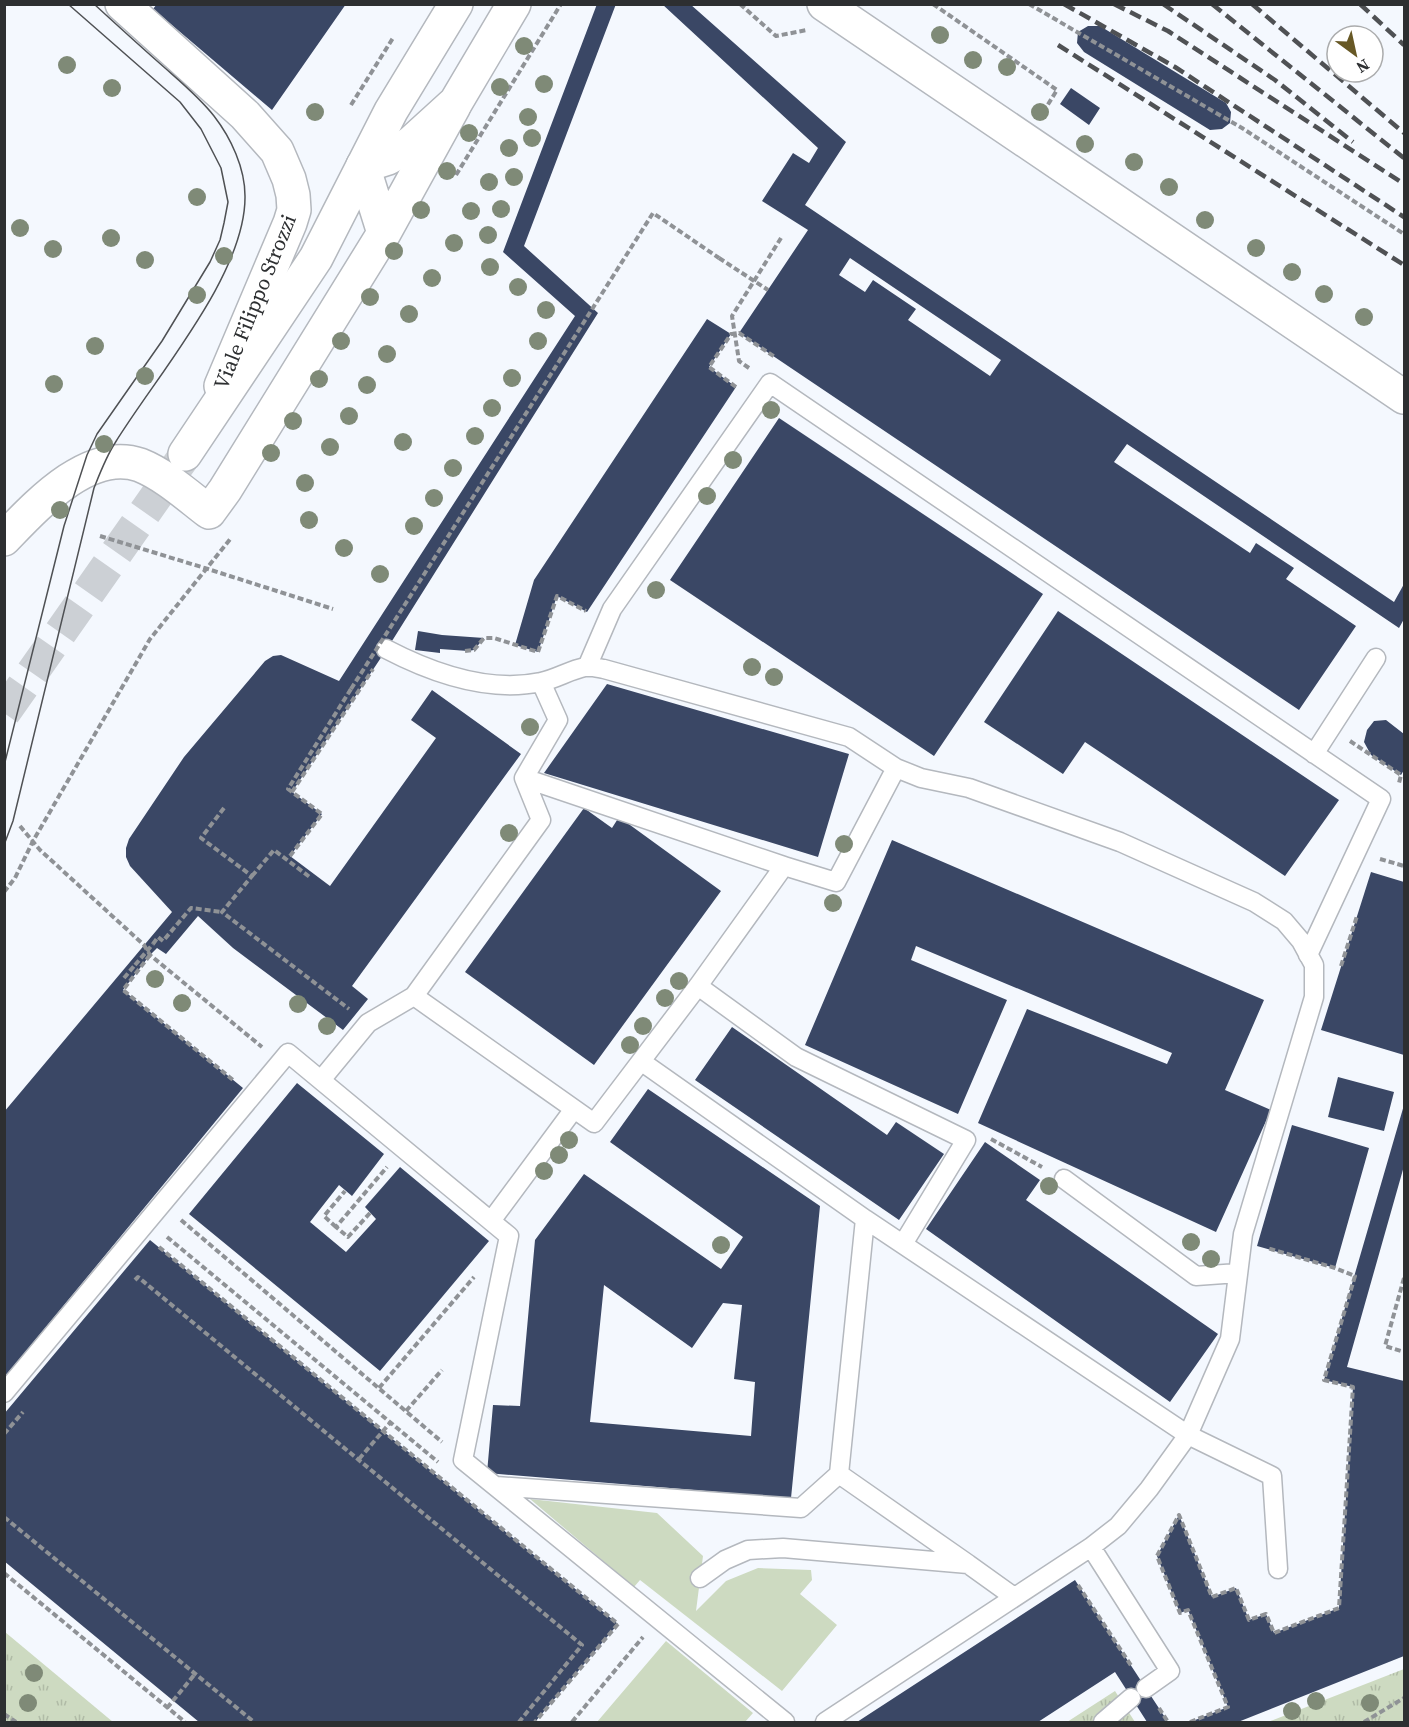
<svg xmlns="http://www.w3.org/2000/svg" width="1409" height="1727" font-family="'Source Serif 4',serif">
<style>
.green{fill:#cddac1}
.park{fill:url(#park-tufts)}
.building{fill:#3a4765;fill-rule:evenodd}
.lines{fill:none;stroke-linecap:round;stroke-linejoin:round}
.primary-tunnel{stroke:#ccd0d5;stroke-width:33;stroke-dasharray:33 16;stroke-linecap:butt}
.lane-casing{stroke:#b4b8be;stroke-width:21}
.street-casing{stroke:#b4b8be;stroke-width:36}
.secondary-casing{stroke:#b4b8be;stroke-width:36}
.primary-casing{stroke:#b4b8be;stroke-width:36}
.path{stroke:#8f9296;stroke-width:4;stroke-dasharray:6 3;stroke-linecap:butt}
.lane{stroke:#fff;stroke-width:18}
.street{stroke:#fff;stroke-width:33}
.secondary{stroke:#fff;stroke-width:33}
.primary{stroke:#fff;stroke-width:33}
.tram{stroke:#4f5154;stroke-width:1.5}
.rail{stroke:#4f5154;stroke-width:4.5;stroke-dasharray:12 6;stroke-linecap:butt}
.path-bridge{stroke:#8f9296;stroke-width:4;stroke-dasharray:6 3;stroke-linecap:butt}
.tree{fill:#7f8a77}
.labels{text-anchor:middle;stroke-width:6;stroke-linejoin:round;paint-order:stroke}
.street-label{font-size:21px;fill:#2d2f31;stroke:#fff}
</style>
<defs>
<pattern id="park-tufts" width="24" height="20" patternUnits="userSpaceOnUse" patternTransform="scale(1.5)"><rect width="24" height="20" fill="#cddac1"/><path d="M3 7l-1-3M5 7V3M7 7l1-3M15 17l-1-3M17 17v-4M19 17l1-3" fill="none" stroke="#b0bba6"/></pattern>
</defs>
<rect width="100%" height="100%" fill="#f4f8fe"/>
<path class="green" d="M530,1499L657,1513L703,1556L696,1611L726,1581L758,1568L811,1570L812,1580L800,1594L837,1625L782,1691L640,1580L634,1587Z
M666,1641L753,1713L745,1722H597Z"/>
<path class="park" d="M4,1632H5L113,1722H5Z
M1404,1669V1722H1268Z
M1115,1691L1135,1722H1067Z"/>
<path class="building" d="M157,4H346L272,110L153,9Z
M597,4H616L524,246L598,313L392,641L292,792L322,814L290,856L330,886L436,738L411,720L432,690L521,754L352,986L368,999L343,1030L233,948L198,916L166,954L157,948L150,955L123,990L243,1088L4,1378V1112L172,912L130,866L126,857V848L129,839L184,757L265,661L273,656L281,655L339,681L575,316L503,252Z
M662,4H690L846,142L805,205L1394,602L1404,584V619L1399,628L1127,444L1114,462L1250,553L1256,543L1294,568L1286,579L1356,626L1299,710L739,333L808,230L762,201L793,153L809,163L818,148ZM850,258L1001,360L990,376L908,320L916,309L873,280L865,292L839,275Z
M1088,26H1100L1226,103L1231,112L1230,123L1222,129L1210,130L1084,52L1077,43L1078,32Z
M1071,88L1100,108L1089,125L1060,104Z
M707,319L731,334L709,367L736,387L587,612L557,596L538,652L515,645L534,580Z
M779,418L1043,594L934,756L670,580Z
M1058,611L1339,800L1285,876L1085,742L1063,774L984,722Z
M418,631L442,635L484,638L474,650L468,651L440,649V653L415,650Z
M607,684L849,754L818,857L544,773Z
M1386,720L1404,734V770L1401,775L1371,755L1364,742L1367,730L1374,721Z
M584,808L612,828L619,817L721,891L594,1065L465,972Z
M892,840L1264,1000L1225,1090L1271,1110L1216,1232L978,1123L1027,1009L1167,1064L1172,1053L916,946L911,960L1007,1000L958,1114L805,1045Z
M1371,872L1404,882V1055L1321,1030Z
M732,1027L887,1135L896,1122L944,1154L899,1220L695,1080Z
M1338,1077L1394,1092L1384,1131L1328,1117Z
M297,1083L384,1154L352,1196L339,1185L310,1222L346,1252L376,1219L365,1207L400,1167L489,1241L380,1371L189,1214Z
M648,1089L820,1206L791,1498L487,1473L493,1405L520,1406L535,1240L584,1174L721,1269L743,1237L610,1142ZM604,1285L692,1348L723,1303L742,1305L734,1379L755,1382L751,1436L590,1422Z
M1404,1105V1166L1347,1367L1404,1381V1656L1238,1722H1190L1228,1707L1188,1610L1180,1613L1157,1556L1179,1515L1212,1597L1236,1588L1249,1620L1266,1614L1274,1633L1339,1608L1353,1387L1324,1380Z
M1292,1125L1369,1148L1335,1268L1257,1246Z
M985,1142L1040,1180L1026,1200L1218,1334L1170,1402L926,1229Z
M150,1240L618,1624L535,1722H199L4,1561V1414Z
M1075,1580L1168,1722H1147L1115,1672L1038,1722H857Z"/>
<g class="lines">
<path class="primary-tunnel" d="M4,713L183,458"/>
<defs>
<path id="lane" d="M386,649C432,673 489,693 541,682C556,679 570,670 585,667C591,666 598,668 604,669L849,737L896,768L921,778L969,788L1120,842L1254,902L1284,921L1301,941L1314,965V997L1243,1234L1230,1339L1188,1435L1149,1489L1118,1526L1091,1547L825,1722
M587,667L612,609L770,383L1381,799L1308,955
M541,682L558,720L524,778L541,820L414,996L594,1123L698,986L784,866L836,882L896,768
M1314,754L1376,658
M524,778L784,866
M698,986L796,1057L966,1140L903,1244
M642,1062L865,1219L839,1474L968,1564
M321,1080L368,1023L414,996
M1064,1179L1196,1276L1238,1273
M865,1219L1188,1435L1272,1476L1278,1569
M491,1221L574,1109
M4,1393L288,1053L509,1236L463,1460L785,1722
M496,1486L801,1508L839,1474
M1091,1547L1170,1671L1146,1688
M700,1578L725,1560L748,1550L783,1548L968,1564L1014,1597
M1103,1722L1131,1698"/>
<path id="street" d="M122,4L245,115L277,151L289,179L293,195L294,210L290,223L221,386
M363,166L384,233
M4,539C36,506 89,447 140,465C165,475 188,496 209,512L225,490L384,233L454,106"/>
<path id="secondary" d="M824,4L1404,397
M363,166L388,158L400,151L412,142L456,102L514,4"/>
<path id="primary" d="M185,454L316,258L391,111L456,4"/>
</defs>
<use href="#lane" class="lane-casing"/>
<use href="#street" class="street-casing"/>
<use href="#secondary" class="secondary-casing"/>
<use href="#primary" class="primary-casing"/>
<path class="path" d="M740,4L776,36L807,30
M933,4L1057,90L1047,106
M1029,4L1242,128L1404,234
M351,105L393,38
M456,175L561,4
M749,368L739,361L732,316L781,238
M736,387L709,367L731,334L739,333L775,357
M100,536L208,569L333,609
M404,606L653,213L719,258
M465,651L474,650L484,638H494L538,652L557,596L586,611
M1350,741L1401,775L1399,783
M292,792L288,789L351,689
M224,808L201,838L252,876L222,912L349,1009
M20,826L40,850L144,945L150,955L262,1047
M290,856L322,814L292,792L373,669
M1380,859L1404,866
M252,876L274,850L311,878
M4,892L15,878L33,841L150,639L231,538
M153,944L158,937L163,941L191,908L222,912
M150,955L123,990L233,1080
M1341,966L1357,916
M124,978L135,965
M991,1139L1042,1167
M370,1213L348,1237L336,1227L387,1167
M181,1220L442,1442
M336,1227L324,1216L345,1191
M167,1237L438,1462
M159,1247L618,1624L535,1722
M1404,1278L1385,1346L1404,1352
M135,1280L138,1277L582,1645L519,1722
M379,1388L474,1277
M406,1411L442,1370
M4,1434L23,1412
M359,1459L390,1423
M4,1517L254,1722
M4,1573L185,1722
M1078,1585L1132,1667
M167,1708L195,1674
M1159,1708L1168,1722
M4,1714L16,1722
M572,1722L643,1637
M1190,1722L1228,1707L1188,1610L1180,1613L1157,1556L1179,1515L1212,1597L1236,1588L1249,1620L1266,1614L1274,1633L1339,1608L1353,1387L1324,1380L1355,1276L1335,1268L1267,1248
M1364,1722L1404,1698"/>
<use href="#lane" class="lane"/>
<use href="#street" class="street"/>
<use href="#secondary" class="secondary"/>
<use href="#primary" class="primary"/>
<path class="tram" d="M4,766L64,526L87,455L97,434L162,341L210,262L220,240L224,223L228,202L221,168L201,129L180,102L68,4
M4,845L13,821L94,488C100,473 106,457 115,443C156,376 246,274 245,196C245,168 231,138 214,116C200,98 182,83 165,68C141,47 118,26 94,4"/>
<path class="rail" d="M1064,4L1175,67L1404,217
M1114,4L1168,31L1404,184
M1163,4L1275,80L1353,142
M1212,4L1404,158
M1252,4L1404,133
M1360,4L1404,45
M1058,45L1404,265"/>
<path class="path-bridge" d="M719,258L768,290
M351,689L404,606
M135,965L153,944"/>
</g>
<g class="tree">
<circle cx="940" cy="35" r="9"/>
<circle cx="524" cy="46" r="9"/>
<circle cx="973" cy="60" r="9"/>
<circle cx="67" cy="65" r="9"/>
<circle cx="1007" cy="67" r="9"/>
<circle cx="544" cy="84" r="9"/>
<circle cx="500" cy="87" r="9"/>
<circle cx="112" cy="88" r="9"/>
<circle cx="315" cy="112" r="9"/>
<circle cx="1040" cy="112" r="9"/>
<circle cx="528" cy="117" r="9"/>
<circle cx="469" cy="133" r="9"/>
<circle cx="532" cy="138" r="9"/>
<circle cx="1085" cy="144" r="9"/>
<circle cx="509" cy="148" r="9"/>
<circle cx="1134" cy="162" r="9"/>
<circle cx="447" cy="171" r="9"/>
<circle cx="514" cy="177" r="9"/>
<circle cx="489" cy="182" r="9"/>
<circle cx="1169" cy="187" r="9"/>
<circle cx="197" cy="197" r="9"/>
<circle cx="501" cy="209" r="9"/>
<circle cx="421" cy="210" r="9"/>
<circle cx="471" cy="211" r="9"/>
<circle cx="1205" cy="220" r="9"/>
<circle cx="20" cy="228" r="9"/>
<circle cx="488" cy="235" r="9"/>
<circle cx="111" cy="238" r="9"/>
<circle cx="454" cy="243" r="9"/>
<circle cx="1256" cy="248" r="9"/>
<circle cx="53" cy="249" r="9"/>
<circle cx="394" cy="251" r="9"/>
<circle cx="224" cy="256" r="9"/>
<circle cx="145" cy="260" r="9"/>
<circle cx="490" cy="267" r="9"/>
<circle cx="1292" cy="272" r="9"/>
<circle cx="432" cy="278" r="9"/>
<circle cx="518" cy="287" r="9"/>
<circle cx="1324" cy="294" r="9"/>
<circle cx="197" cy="295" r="9"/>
<circle cx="370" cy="297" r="9"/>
<circle cx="546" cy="310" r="9"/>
<circle cx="409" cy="314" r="9"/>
<circle cx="1364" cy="317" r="9"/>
<circle cx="341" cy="341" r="9"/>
<circle cx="538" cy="341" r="9"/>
<circle cx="95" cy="346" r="9"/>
<circle cx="387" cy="354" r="9"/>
<circle cx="145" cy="376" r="9"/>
<circle cx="512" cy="378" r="9"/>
<circle cx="319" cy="379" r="9"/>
<circle cx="54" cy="384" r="9"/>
<circle cx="367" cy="385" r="9"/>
<circle cx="492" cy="408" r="9"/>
<circle cx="771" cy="410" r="9"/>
<circle cx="349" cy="416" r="9"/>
<circle cx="293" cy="421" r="9"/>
<circle cx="475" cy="436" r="9"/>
<circle cx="403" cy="442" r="9"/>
<circle cx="104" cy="444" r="9"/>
<circle cx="330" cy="447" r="9"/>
<circle cx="271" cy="453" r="9"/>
<circle cx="733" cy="460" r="9"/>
<circle cx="453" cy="468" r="9"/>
<circle cx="305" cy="483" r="9"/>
<circle cx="707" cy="496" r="9"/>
<circle cx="434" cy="498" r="9"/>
<circle cx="60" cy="510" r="9"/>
<circle cx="309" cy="520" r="9"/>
<circle cx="414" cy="526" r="9"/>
<circle cx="344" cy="548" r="9"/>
<circle cx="380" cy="574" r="9"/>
<circle cx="656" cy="590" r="9"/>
<circle cx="752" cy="667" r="9"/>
<circle cx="774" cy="677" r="9"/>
<circle cx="530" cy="727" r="9"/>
<circle cx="509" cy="833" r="9"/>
<circle cx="844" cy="844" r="9"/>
<circle cx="833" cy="903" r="9"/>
<circle cx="155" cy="979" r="9"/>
<circle cx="679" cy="981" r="9"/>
<circle cx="665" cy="998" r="9"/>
<circle cx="182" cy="1003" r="9"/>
<circle cx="298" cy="1004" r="9"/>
<circle cx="327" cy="1026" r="9"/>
<circle cx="643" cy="1026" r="9"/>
<circle cx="630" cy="1045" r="9"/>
<circle cx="569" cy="1140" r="9"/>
<circle cx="559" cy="1155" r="9"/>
<circle cx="544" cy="1171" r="9"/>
<circle cx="1049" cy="1186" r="9"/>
<circle cx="1191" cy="1242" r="9"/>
<circle cx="721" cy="1245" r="9"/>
<circle cx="1211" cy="1259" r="9"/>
<circle cx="34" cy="1673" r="9"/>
<circle cx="1316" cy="1701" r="9"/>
<circle cx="28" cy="1703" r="9"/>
<circle cx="1370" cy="1703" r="9"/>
<circle cx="1292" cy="1711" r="9"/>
</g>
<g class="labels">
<g class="street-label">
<text transform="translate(255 302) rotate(-68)" y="7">Viale Filippo Strozzi</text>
</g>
</g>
<rect width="1409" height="1727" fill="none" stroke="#2d2f31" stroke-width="12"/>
<g transform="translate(1355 54) rotate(147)"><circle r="28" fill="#ffffff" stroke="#abacad" stroke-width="1.5"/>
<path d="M0-4.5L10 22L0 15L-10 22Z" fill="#675825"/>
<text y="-9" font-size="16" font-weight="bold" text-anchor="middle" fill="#2d2f31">N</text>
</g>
</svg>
